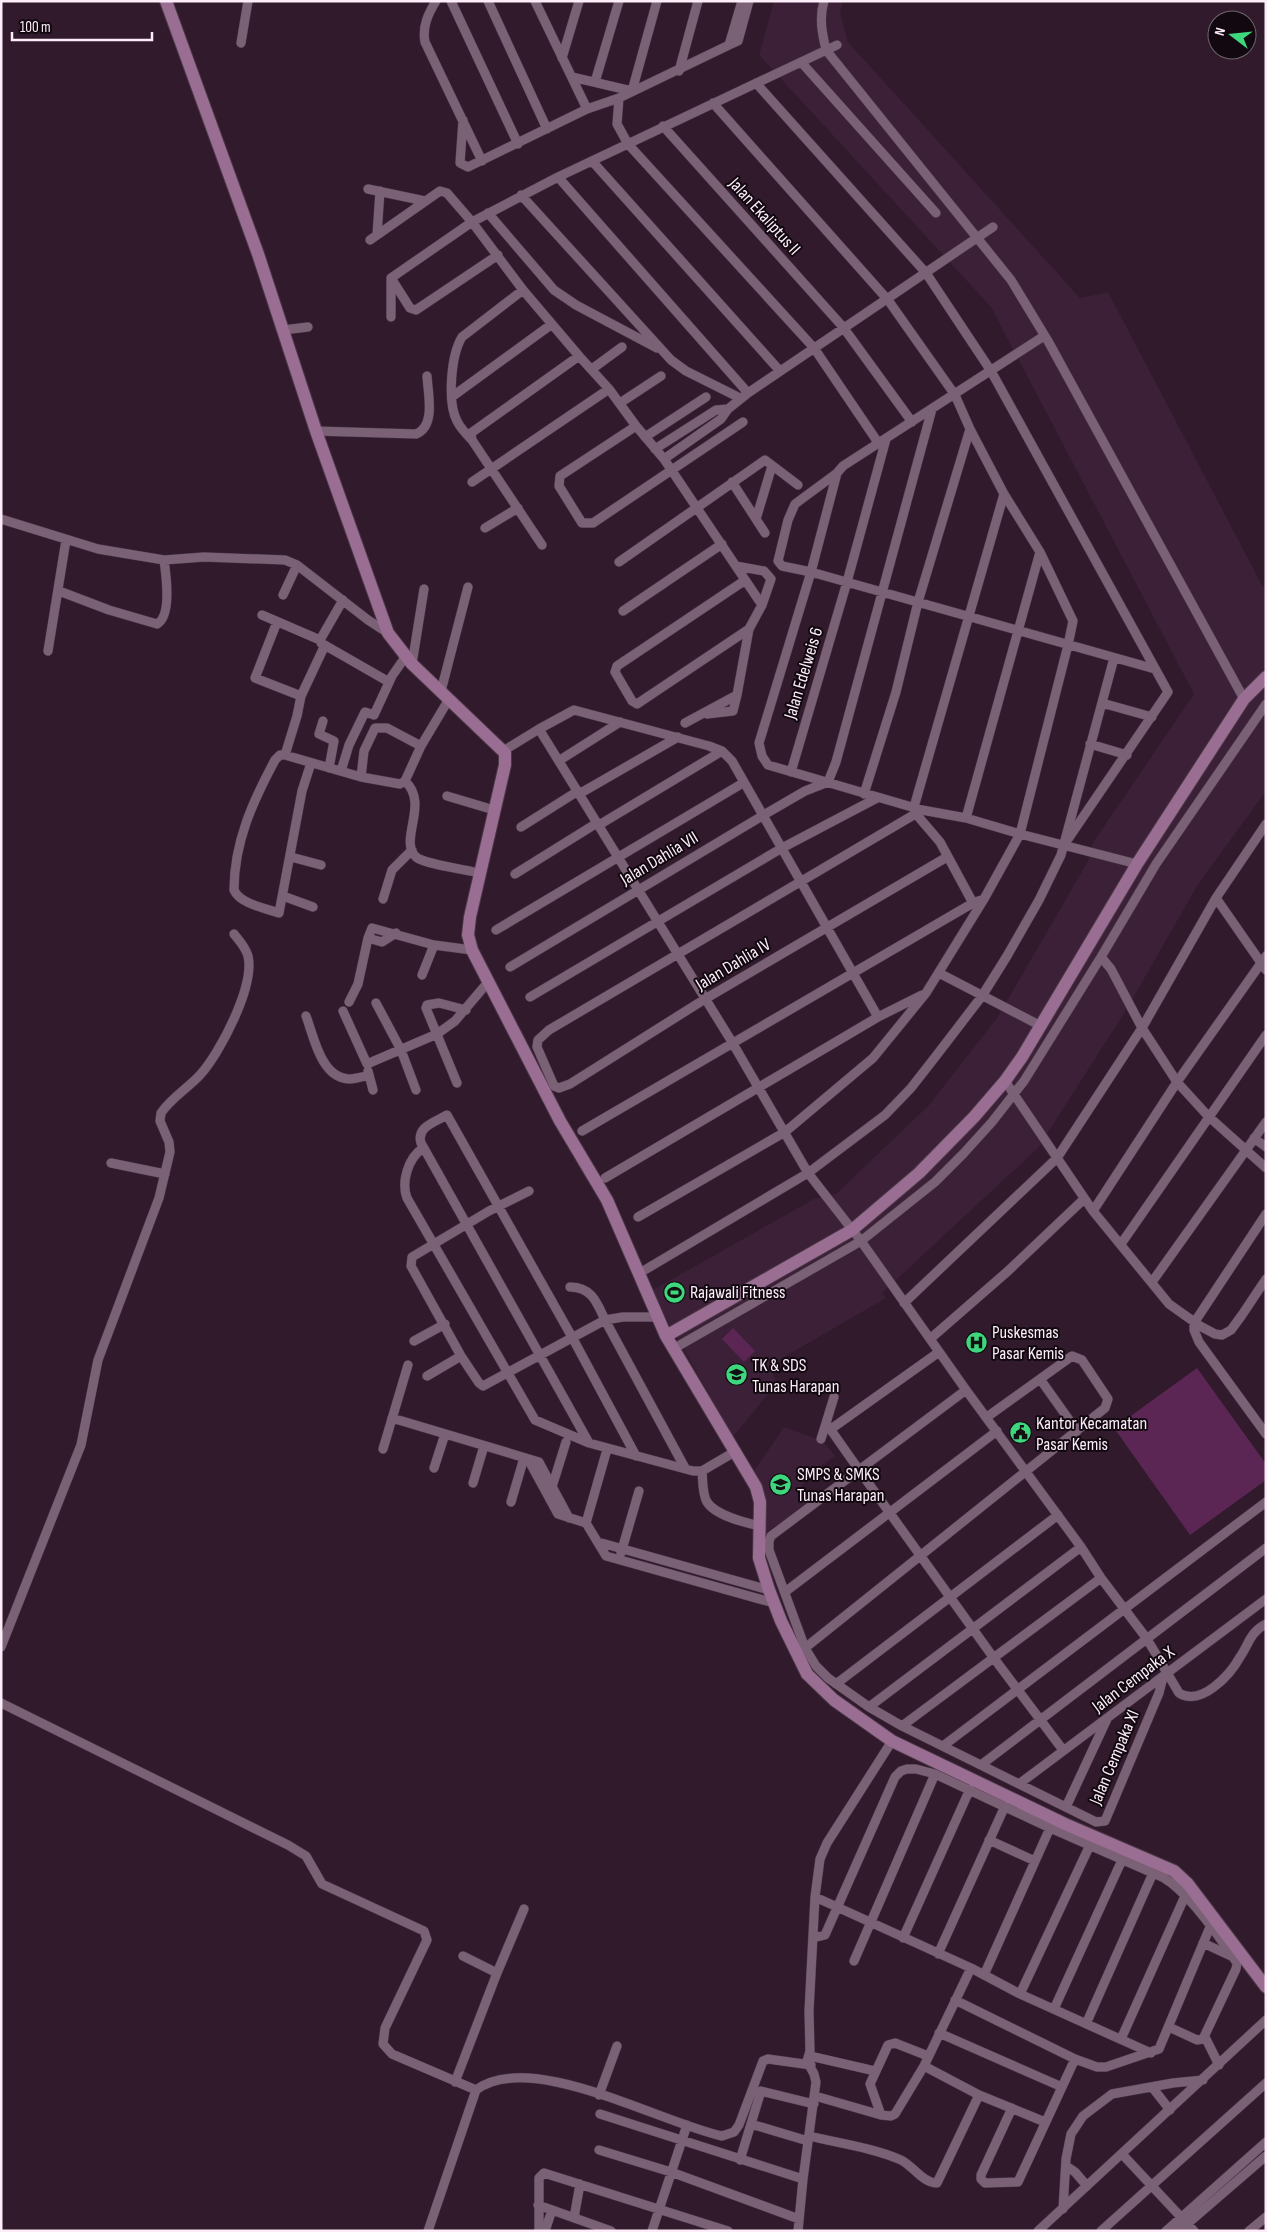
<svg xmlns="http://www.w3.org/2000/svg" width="1267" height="2232" font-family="'Sofia Sans Condensed',sans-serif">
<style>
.built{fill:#3b2037}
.green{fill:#5c2654}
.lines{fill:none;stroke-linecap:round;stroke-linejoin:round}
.street-casing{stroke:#493846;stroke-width:10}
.secondary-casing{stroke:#493846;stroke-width:14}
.street{stroke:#7b6176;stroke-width:9}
.secondary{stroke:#9a6d92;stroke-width:12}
.labels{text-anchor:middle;stroke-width:4;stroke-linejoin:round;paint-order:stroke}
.street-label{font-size:18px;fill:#fcedf9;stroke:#120910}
.poi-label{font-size:18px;fill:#fcedf9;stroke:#120910;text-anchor:start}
</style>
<rect width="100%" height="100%" fill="#301a2c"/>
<path class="built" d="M774,1H843L840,13L848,42L1080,298L1108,292L1263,587L1266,584V791L1197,886L1125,1012L1038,1148L882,1293L886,1298L769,1366L777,1383L733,1437L651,1291L814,1199L836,1194L929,1105L997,1018L1088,861L1092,844L1194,694L991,307L759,55Z
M784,1427L823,1441L835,1456L806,1477L800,1491L809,1503L764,1534L765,1498L754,1471Z"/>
<path class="green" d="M733,1328L755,1351L744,1362L722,1339Z
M1197,1368L1266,1464V1480L1190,1535L1114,1428Z"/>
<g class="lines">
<defs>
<path id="street" d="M436,1C428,14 422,27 425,42L482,161
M451,1L518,144
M488,1L547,129
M535,1L587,109
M824,1C819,18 822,33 826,50L1011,280L1048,341L1244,699
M241,43L248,1
M729,45L742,1
M562,58L579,1
M801,62L936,213
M679,71L698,1
M572,77L632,91L657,1
M595,82L619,1
M756,83L926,273L991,371L1168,692L1064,845
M619,98L617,124L628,144L814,348L879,444
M713,103L888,300L955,395L970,429L1004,494L1040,552L966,818
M463,120L460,163L468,167L587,109L619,98L729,45L738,41L749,1
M663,126L843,327L912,422
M592,161L780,371
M558,177L748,393
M368,189L425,201
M521,195L671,360L686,371L740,398
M488,213L554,290L576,305L657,348
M377,235L380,191
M370,240L440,191L447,193L472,222L391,278
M391,278L410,308L416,310L498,255
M391,317V278
M283,330L308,327
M1044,336L843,466L837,473L795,504L788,520L778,561L782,566L811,572L1155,669
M592,369L622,347
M453,396L552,324
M620,403L661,376
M636,426L560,476L559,486L582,523H593L743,422
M316,431L416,434C436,426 428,394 427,376
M645,437L706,397
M472,440C466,434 461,429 457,421C447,402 451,355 462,337L523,290
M655,449L716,410L728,409
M664,459L721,419L728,409L748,393L993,227
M837,473L811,572L759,743L762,756L768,765L922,810L966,818L1020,834L1137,864
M472,482L609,389
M732,482L765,533
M1,519L98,549L164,560L204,557L285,560L297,565L368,620L388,633
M756,519L772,466
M485,528L518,508
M542,545L472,440L471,433L579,356
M619,562L765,460L798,485
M744,581L617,666L615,672L632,701L637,704L749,629
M59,591L109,610L157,624C172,616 166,574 164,560
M283,595L297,565
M762,605L664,459L636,426L609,389L579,356L523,290L472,222L558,177L837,45
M623,611L722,544
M262,615L320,640L343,600
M277,622L255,678L301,696
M321,643L389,682
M48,651L66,540
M412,664L424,589
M441,691L468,587
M1102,703L1152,717
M707,714L733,711L737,695
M323,721L319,734L334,741L329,768
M685,723L737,695L749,629L762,605L771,579L764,571L736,566
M539,729L574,710L709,746L722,751
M1090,744L1127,755
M505,753L508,748L539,729L732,1042L808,1173L861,1241L966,1390L1081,1547L1101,1578L1147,1639L1179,1693C1201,1707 1230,1675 1240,1657C1249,1644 1250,1632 1266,1624
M285,755L297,716L301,696L325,645
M560,760L620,722
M311,763L302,791L279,913C265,908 240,904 234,890C234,842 253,801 275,760L280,755H285L361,777L400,784L405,781L421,746L449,699
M341,771L349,745L365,712L374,715L392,676L406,656
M791,772L847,582L886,439
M361,777L364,751L375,728H387L421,746
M405,781C430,804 398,840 416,857C424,864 467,870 479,873
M579,794L678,737
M864,794L896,692L918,602L970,429
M447,796L494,810
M914,807L1004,494
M922,810L549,1030L538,1040L537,1047L554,1086L559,1088L570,1084L705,999L947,857
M916,814L940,842L973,903
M599,825L722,751L732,761L878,1017L605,1178
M521,827L578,791
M291,857L321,865
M515,874L597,823
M283,896L313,907
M1216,898L1266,970
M383,899L392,870L412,850
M496,930L743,783
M368,938L382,942L396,933
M434,945L472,950
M1101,957L1111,969L1142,1028L1177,1082L1208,1116L1266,1168
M510,967L762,816L805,791L828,782L836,762L932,409
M939,973L1041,1026
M530,997L782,848L877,798
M349,1002L358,984L368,938L372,928L434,945L422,975
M376,1003L401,1050L416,1090
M343,1011L367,1064L437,1034L455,1021L489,981
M306,1016C314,1037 321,1078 349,1079C355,1079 362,1077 369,1075
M878,1017L922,995
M368,1071L373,1090
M1005,1081L1093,1211L1169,1304L1200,1326L1215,1334L1222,1335L1231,1330L1242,1315L1266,1279
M457,1083L426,1008L427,1005L439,1003L466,1010
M582,1131L973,903L984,899
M1254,1138L1266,1147
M423,1148C408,1158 401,1182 407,1198L535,1420L589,1443L693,1471H702L736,1451
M111,1163L165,1174
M529,1191L489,1211L412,1257L411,1266L461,1356L479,1383L483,1386L605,1320C597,1303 592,1287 570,1287
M1093,1211L1177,1082L1266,956
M1266,1214L1194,1323V1330L1199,1342L1266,1434
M638,1217L785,1132L873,1058L926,993L984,899L1020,834L1068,645L1073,621L1040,552
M1121,1244L1266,1035
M643,1271L808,1173L885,1115L911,1088L936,1056L982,996L1007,956L1039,900L1061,855L1114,658
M1152,1282L1266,1122
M904,1303L1057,1158L1142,1028L1216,898L1266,824
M658,1317H623L605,1320L685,1468
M930,1339L1008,1271L1084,1199
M414,1341L445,1324
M673,1349L861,1241L935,1182L963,1154L992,1122L1024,1081L1101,957L1156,864L1266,704
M427,1376L461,1356
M1040,1379L1077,1431
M834,1397L826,1423L859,1470L966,1390
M392,1418L539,1462L569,1518
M831,1429L939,1352
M821,1439L826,1423
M589,1443L421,1143C416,1127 435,1122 447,1115L572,1337L636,1456
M383,1449L408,1365
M606,1453L586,1523L606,1556L774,1603
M528,1459L558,1514L586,1523
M434,1468L445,1434
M702,1471C703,1480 702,1494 707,1502C715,1515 746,1523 760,1526
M473,1483L484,1446
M552,1487L566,1442
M511,1502L524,1458
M598,1542L769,1590
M621,1553L639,1491
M785,1592L997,1431
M1,1647L81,1445L98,1360L159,1198L170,1152L169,1142L160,1121L161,1113C171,1098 188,1088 200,1075C220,1053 255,986 248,956C246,948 239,940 234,934
M805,1648L1105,1408L1108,1399L1082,1360L1072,1356L987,1417
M836,1684L1058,1515
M1,1703L288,1845L306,1856L322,1884L424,1931L427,1940L385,2028L383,2044L392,2054L476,2090
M869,1707L1081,1547
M902,1726L1101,1578
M943,1746L1266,1502
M1063,1750L993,1657L859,1470L771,1536L769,1541V1550L805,1648L816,1666L828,1678L869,1707L902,1726L1096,1822L1105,1821L1159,1693L1163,1677
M981,1765L1266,1548
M1019,1784L1266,1599
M1066,1807L1107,1719
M989,1840L1035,1861
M815,1897L971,1968L1020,1994L1151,2053
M813,1938L825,1935L895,1777L901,1771L907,1769H916L935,1774L1050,1828L1164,1878C1188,1892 1221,1939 1237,1963L1236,1969L1203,2039L1197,2040L1169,2027
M903,1938L970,1789
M1203,1943L1231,1956
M938,1954L1005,1806
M463,1956L497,1973
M854,1961L935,1774
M971,1968L924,2066L979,2095L1045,2122
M984,1975L1050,1828
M1020,1994L1090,1845
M955,2000L1075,2059
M1054,2009L1122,1860
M1086,2024L1153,1873
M939,2033L1062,2087
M1205,2037L1219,2065
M1121,2039L1185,1896
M810,2056L875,2071
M924,2066L895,2114L891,2116L881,2115L870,2084L888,2045L895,2043L928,2056
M455,2082L497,1973L524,1909
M1152,2087L1170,2110
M599,2095L617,2046
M815,2096L881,2115
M1012,2108L981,2175V2179L985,2183L1018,2182L1075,2059L1097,2067H1106L1159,2049L1210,1927
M600,2114L803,2179
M751,2124L808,2141
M809,2136C838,2143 874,2148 901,2160C913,2166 923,2183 937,2183L979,2095
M599,2150L671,2172L799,2219
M1122,2154L1194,2231
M740,2160L761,2091L814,2104
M1066,2166L1075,2172L1087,2186
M538,2205L611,2231
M1063,2209L1066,2159L1071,2134L1083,2116L1112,2094L1173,2083L1203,2080
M574,2218L580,2184
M428,2231L476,2090C530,2049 661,2123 722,2136L734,2132L739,2125L763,2061L768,2059L811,2065
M539,2231V2178L544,2173L728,2231
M545,2231L552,2210
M652,2231L687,2125
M798,2231L803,2179L816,2082L814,2074L807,2061L810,2051L809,2011L815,1897L820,1859L827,1843L892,1741
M1038,2231L1266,2020
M1101,2231L1266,2083
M1166,2231L1266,2142
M1179,2231L1266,2156
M1249,2231L1266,2217"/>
<path id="secondary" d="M166,1L258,254L316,431L388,633L412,664L505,753V765L470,917L468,935L472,950L560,1121L607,1200L666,1336L756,1487L760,1502L759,1558L769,1590L781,1621L807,1674L834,1700L892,1741L1065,1824L1174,1871L1188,1884L1266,1987
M666,1336L852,1230L919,1173L974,1117L1005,1081L1022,1057L1137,864L1244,699L1266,677"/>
</defs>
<use href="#street" class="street-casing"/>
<use href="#secondary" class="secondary-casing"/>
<use href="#street" class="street"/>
<use href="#secondary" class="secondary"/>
</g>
<defs>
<symbol id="stadium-disc" viewBox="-11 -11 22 22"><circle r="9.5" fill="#3ed77d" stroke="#120910"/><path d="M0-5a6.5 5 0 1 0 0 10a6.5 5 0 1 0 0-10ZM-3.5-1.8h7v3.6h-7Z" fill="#111"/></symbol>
<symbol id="hospital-disc" viewBox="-11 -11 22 22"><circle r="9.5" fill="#3ed77d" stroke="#120910"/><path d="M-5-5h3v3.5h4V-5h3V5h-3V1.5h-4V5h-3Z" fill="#111"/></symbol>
<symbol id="school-disc" viewBox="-11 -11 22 22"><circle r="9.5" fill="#3ed77d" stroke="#120910"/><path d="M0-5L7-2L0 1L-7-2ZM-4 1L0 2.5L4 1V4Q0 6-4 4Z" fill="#111"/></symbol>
<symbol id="civic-disc" viewBox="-11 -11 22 22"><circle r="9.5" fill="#3ed77d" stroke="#120910"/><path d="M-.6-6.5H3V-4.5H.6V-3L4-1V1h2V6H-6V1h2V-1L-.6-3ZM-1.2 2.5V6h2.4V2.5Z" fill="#111"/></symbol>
</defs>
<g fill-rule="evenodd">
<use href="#stadium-disc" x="662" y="1280" width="25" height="25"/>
<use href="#hospital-disc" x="964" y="1330" width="25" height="25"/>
<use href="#school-disc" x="724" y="1362" width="25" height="25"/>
<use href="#civic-disc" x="1008" y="1420" width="25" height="25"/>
<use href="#school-disc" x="768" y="1472" width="25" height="25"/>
</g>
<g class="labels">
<g class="street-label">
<text transform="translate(765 216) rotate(48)" y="6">Jalan Ekaliptus II</text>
<text transform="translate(803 673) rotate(-73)" y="6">Jalan Edelweis 6</text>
<text transform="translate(659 858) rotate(-31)" y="6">Jalan Dahlia VII</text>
<text transform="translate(733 964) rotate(-31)" y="6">Jalan Dahlia IV</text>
<text transform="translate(1133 1679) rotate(-37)" y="6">Jalan Cempaka X</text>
<text transform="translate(1114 1757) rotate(-67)" y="6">Jalan Cempaka XI</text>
</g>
<g class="poi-label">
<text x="690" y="1298">Rajawali Fitness</text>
<text x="992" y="1338">Puskesmas<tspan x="992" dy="21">Pasar Kemis</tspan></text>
<text x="752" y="1371">TK &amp; SDS<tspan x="752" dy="21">Tunas Harapan</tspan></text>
<text x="1036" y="1429">Kantor Kecamatan<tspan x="1036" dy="21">Pasar Kemis</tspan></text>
<text x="797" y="1480">SMPS &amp; SMKS<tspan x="797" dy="21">Tunas Harapan</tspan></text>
</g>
</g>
<rect width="1267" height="2232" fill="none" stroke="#fcedf9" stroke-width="5"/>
<g transform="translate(1232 35) rotate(286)"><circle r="24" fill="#120910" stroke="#70646d"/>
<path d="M0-4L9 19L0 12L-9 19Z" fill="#3ed77d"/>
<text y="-8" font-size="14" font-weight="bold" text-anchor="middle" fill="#fcedf9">N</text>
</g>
<path d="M12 32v8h140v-8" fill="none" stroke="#fcedf9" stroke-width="2.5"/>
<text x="20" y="32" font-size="15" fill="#fcedf9" stroke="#120910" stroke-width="4" paint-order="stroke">100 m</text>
</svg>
